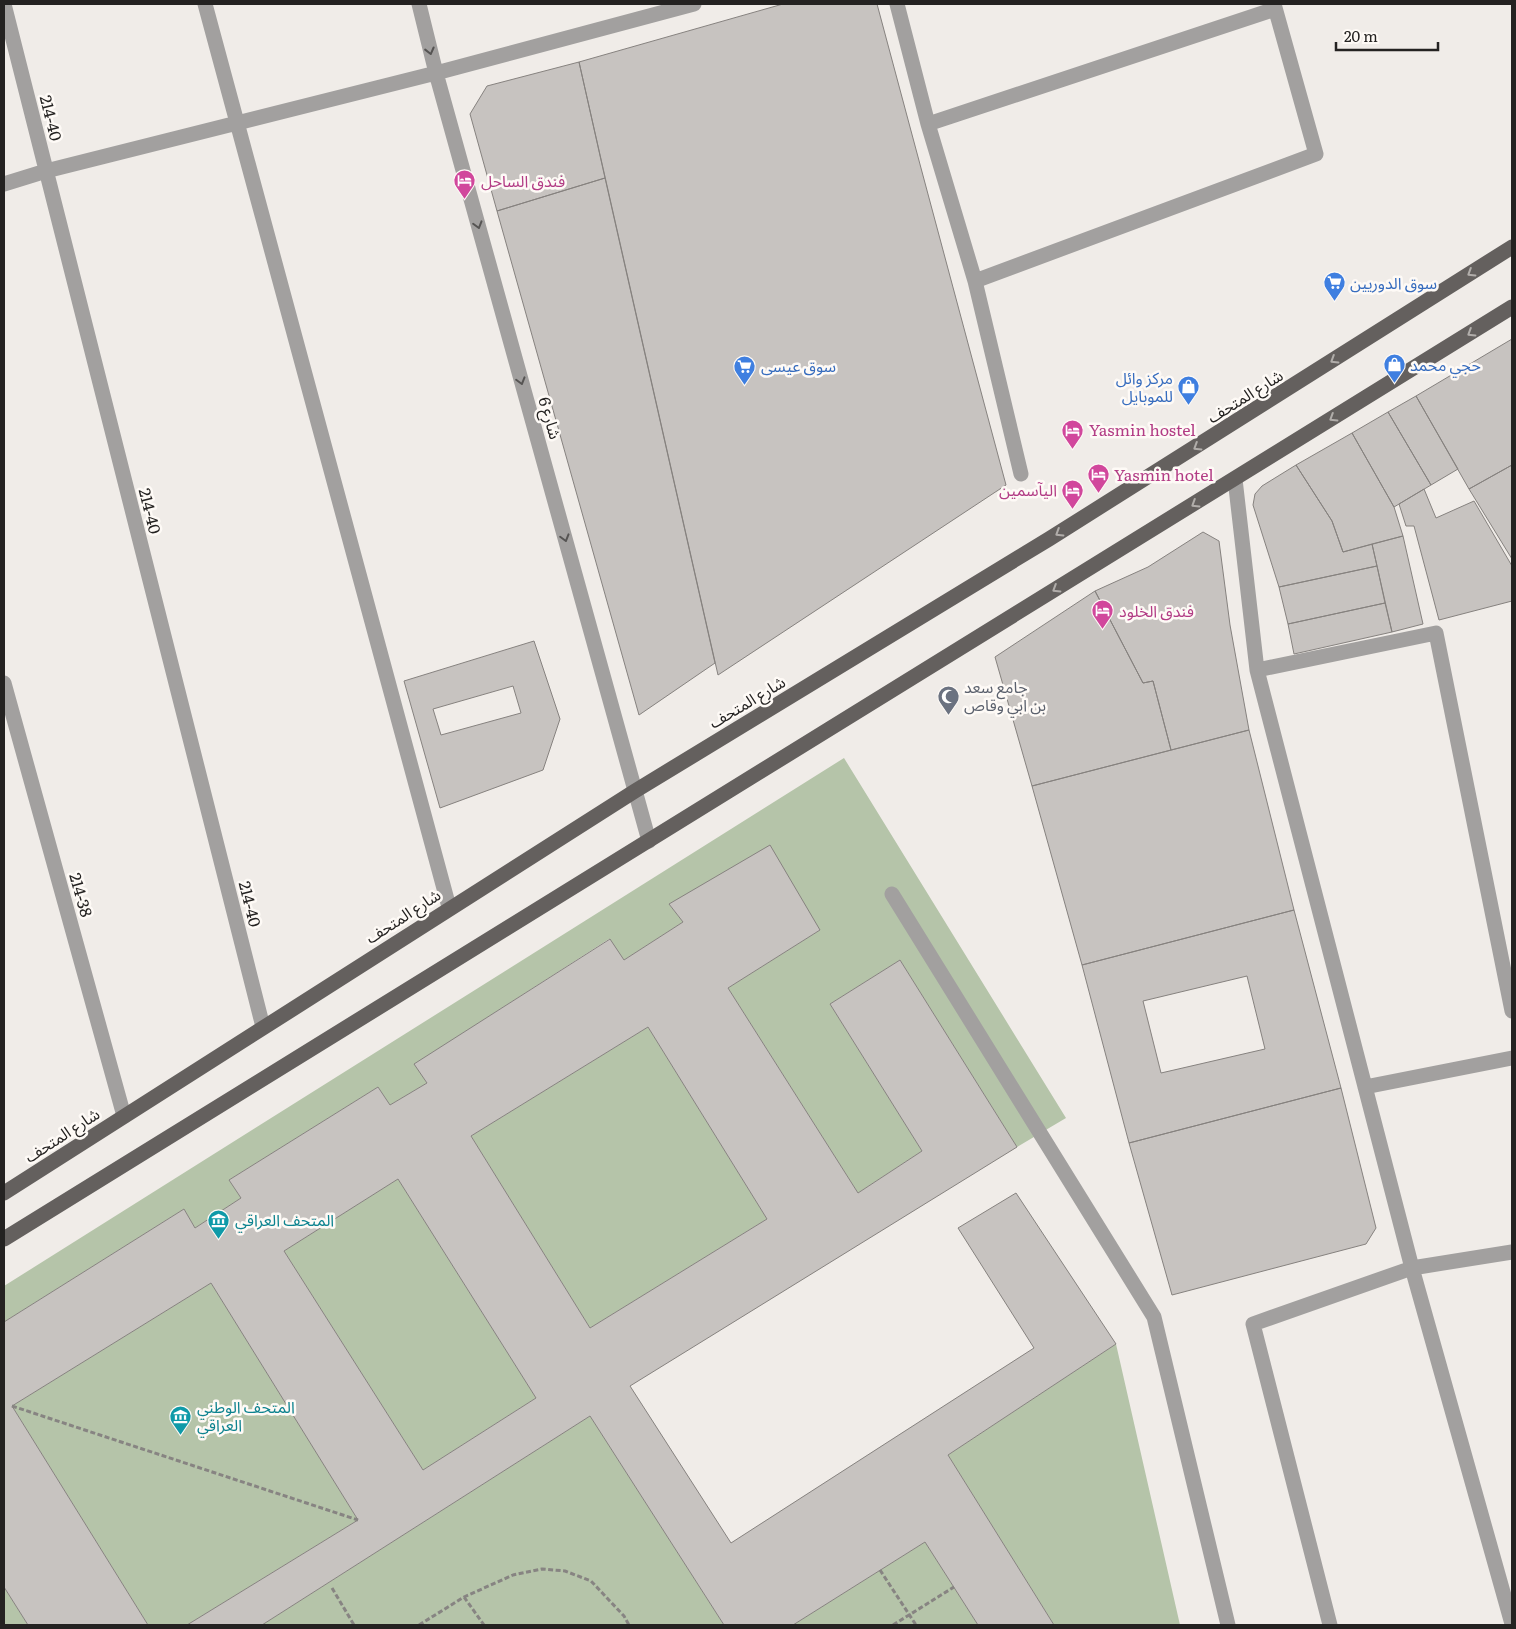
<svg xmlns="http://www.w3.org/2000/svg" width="1516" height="1629" font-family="Literata,'Noto Sans Arabic',serif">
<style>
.green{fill:#b5c4a9}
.building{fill:#c7c3c0;stroke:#86827f;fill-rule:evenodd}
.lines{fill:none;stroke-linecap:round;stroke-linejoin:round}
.path{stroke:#878482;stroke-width:3;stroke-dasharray:5 2.5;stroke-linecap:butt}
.minor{stroke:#a2a09f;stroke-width:15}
.major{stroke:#64605e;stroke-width:15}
.oneway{stroke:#565453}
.oneway2{stroke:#b1adaa}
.labels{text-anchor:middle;stroke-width:5;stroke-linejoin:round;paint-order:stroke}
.street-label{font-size:16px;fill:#242221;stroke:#fefaf6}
.hotel-label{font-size:16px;fill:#b23c85;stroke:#fefaf6;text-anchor:start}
.shop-label{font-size:16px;fill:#366cbe;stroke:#fefaf6;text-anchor:start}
.worship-label{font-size:16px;fill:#5b616d;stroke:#fefaf6;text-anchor:start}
.culture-label{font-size:16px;fill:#0d838f;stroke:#fefaf6;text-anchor:start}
</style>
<rect width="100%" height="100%" fill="#f0ece8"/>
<path class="green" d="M844,758L1066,1118L1017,1147L900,960L830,1004L922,1151L858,1193L728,988L820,930L669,904L683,922L624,960L609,939L415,1064L427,1083L390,1105L378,1087L229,1180L241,1198L195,1228L184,1209L4,1322V1286Z
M648,1027L767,1219L590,1328L471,1136Z
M398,1179L536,1398L423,1470L284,1251Z
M211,1283L358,1520L187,1625H148L12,1406Z
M1116,1344L1180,1625H1054L948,1455Z
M590,1416L724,1625H262Z
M925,1542L978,1625H793Z
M4,1587L28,1625H4Z"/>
<path class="building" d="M783,4H877L1006,485L718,675L579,62Z
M579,62L605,178L497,211L470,114L487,86Z
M605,178L715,663L639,715L497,211Z
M1512,339V465L1469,489L1416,396Z
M1416,396L1458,469L1431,485L1388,412Z
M1388,412L1431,485L1394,507L1352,433Z
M1352,433L1394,507L1403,536L1343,552L1332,521L1296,465Z
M1296,465L1332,521L1343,552L1372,544L1377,566L1279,587L1253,505L1255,494L1262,486Z
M1512,465V559L1469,489Z
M1424,489L1436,518L1474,501L1512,566V601L1439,620L1414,526H1406L1399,504Z
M1203,532L1219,541L1230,625L1249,730L1171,750L1153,681L1143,683L1095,591L1148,567Z
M1403,536L1423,624L1392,632L1372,544Z
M1377,566L1385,603L1288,624L1279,587Z
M1095,591L1143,683L1153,681L1171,750L1032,786L995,657Z
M1385,603L1392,632L1294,654L1288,624Z
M534,641L560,719L543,770L440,808L404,681ZM513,686L521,713L441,735L433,709Z
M1249,730L1294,910L1082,965L1032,786Z
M770,845L820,930L728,988L858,1193L922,1151L830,1004L900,960L1017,1147L630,1386L731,1543L1034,1348L958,1228L1016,1193L1116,1344L948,1455L1054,1625H978L925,1542L793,1625H724L590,1416L262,1625H187L358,1520L211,1283L12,1406L148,1625H28L4,1587V1322L184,1209L195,1228L241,1198L229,1180L378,1087L390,1105L427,1083L414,1064L610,939L624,960L683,922L669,904ZM648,1027L767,1219L590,1328L471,1136ZM398,1179L536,1398L423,1470L284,1251Z
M1294,910L1341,1088L1129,1143L1082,965ZM1247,976L1265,1049L1161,1073L1143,1001Z
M1341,1088L1376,1228L1366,1244L1172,1295L1129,1143Z"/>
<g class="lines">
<path class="path" d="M12,1406L358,1520
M880,1570L916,1625
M332,1588L354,1625
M464,1597L484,1625
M419,1625L464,1597L513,1575L542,1569L565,1571L591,1581L624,1616L629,1625
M893,1625L954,1587"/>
<path class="minor" d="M4,4L263,1027
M205,4L449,907
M419,4L436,73L649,841
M897,4L928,124L975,281L1021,474
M928,124L1275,9
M4,184L46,171L436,73L694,4
M975,281L1316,154L1274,4
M1235,479L1257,670L1412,1268L1512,1624
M1257,670L1436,633L1512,1011
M4,683L124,1116
M892,894L1154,1317L1228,1625
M1365,1087L1512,1058
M1330,1625L1253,1324L1412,1268L1512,1252"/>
<path class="major" d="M4,1193L635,791L1049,539L1512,247
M4,1239L1512,307"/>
</g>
<defs><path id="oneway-chevron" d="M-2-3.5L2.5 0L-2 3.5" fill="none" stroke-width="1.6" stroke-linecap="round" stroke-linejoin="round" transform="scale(1.25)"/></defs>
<g class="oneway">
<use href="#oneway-chevron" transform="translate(430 51) rotate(76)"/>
<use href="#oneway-chevron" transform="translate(478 225) rotate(74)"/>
<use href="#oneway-chevron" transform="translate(521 381) rotate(74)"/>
<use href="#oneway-chevron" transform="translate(565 538) rotate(74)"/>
</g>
<g class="oneway2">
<use href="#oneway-chevron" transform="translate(1471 273) rotate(148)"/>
<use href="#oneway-chevron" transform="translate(1471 333) rotate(148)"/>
<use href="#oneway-chevron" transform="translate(1334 360) rotate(148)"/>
<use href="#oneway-chevron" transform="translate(1333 418) rotate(148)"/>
<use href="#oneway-chevron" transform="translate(1197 447) rotate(148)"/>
<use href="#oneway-chevron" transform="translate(1195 504) rotate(148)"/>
<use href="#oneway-chevron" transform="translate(1059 533) rotate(148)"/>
<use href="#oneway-chevron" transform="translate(1056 589) rotate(148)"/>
</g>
<defs>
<symbol id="hotel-pin" viewBox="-11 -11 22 30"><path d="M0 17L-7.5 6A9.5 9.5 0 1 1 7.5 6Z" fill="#d1479c" stroke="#fefaf6"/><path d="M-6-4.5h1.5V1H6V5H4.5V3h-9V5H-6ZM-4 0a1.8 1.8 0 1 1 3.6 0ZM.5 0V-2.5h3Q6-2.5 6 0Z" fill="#fff"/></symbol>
<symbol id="supermarket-pin" viewBox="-11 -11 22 30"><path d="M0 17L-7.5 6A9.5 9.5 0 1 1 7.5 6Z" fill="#3f7fe0" stroke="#fefaf6"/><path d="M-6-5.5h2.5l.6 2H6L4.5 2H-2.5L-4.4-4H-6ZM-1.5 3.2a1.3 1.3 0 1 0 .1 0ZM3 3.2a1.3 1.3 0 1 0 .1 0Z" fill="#fff"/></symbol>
<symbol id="shop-pin" viewBox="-11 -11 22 30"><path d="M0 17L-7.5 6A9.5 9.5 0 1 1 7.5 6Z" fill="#3f7fe0" stroke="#fefaf6"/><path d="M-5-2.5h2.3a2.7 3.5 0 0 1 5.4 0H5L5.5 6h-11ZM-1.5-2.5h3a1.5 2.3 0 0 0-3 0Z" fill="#fff"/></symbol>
<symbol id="mosque-pin" viewBox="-11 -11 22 30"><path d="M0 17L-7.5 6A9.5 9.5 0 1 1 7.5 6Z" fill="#6b7280" stroke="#fefaf6"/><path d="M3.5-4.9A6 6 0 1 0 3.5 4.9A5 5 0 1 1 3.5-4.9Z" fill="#fff"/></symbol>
<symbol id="museum-pin" viewBox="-11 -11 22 30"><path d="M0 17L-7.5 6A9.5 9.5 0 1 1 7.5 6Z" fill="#0f9aa8" stroke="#fefaf6"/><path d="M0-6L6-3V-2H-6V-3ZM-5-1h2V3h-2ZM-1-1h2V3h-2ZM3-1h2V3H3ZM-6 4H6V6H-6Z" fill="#fff"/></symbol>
</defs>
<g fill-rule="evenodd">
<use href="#hotel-pin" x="452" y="168" width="25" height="34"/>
<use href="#supermarket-pin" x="1322" y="270" width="25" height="34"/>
<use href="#shop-pin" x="1382" y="352" width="25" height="34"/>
<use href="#supermarket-pin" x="732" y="354" width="25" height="34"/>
<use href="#shop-pin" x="1176" y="374" width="25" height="34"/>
<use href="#hotel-pin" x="1060" y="418" width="25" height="34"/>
<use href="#hotel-pin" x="1086" y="462" width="25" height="34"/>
<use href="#hotel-pin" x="1060" y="478" width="25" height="34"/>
<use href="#hotel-pin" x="1090" y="598" width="25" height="34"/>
<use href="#mosque-pin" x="936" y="684" width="25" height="34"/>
<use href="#museum-pin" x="206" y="1208" width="25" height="34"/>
<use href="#museum-pin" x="168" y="1404" width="25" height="34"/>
</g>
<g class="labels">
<g class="street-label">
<text transform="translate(51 118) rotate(76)" y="6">214-40</text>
<text transform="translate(1245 396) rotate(-32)" y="6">شارع المتحف</text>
<text transform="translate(550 418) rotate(74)" y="6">شارع 6</text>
<text transform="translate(150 511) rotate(76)" y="6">214-40</text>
<text transform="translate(747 702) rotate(-31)" y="6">شارع المتحف</text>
<text transform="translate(81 895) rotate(74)" y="6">214-38</text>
<text transform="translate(250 904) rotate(76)" y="6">214-40</text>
<text transform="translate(403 916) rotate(-33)" y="6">شارع المتحف</text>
<text transform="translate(62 1135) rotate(-33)" y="6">شارع المتحف</text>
</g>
<g class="hotel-label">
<text x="481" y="187">فندق الساحل</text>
<text x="1089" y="436">Yasmin hostel</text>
<text x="1114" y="481">Yasmin hotel</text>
<text x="1057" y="496" text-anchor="end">اليآسمين</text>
<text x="1119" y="617">فندق الخلود</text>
</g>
<g class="shop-label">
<text x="1350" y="289">سوق الدوريين</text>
<text x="1410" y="371">حجي محمد</text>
<text x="761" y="372">سوق عيسى</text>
<text x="1173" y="384" text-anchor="end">مركز وائل<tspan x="1173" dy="18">للموبايل</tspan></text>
</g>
<g class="worship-label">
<text x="964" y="693">جامع سعد<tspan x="964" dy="18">بن ابي وقاص</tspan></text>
</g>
<g class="culture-label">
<text x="235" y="1226">المتحف العراقي</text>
<text x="197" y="1413">المتحف الوطني<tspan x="197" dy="18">العراقي</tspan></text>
</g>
</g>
<rect width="1516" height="1629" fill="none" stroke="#242221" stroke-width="10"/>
<path d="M1336 42v8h102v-8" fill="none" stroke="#242221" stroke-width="2.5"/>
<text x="1344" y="42" font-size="15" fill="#242221" stroke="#fefaf6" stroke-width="4" paint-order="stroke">20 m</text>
</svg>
